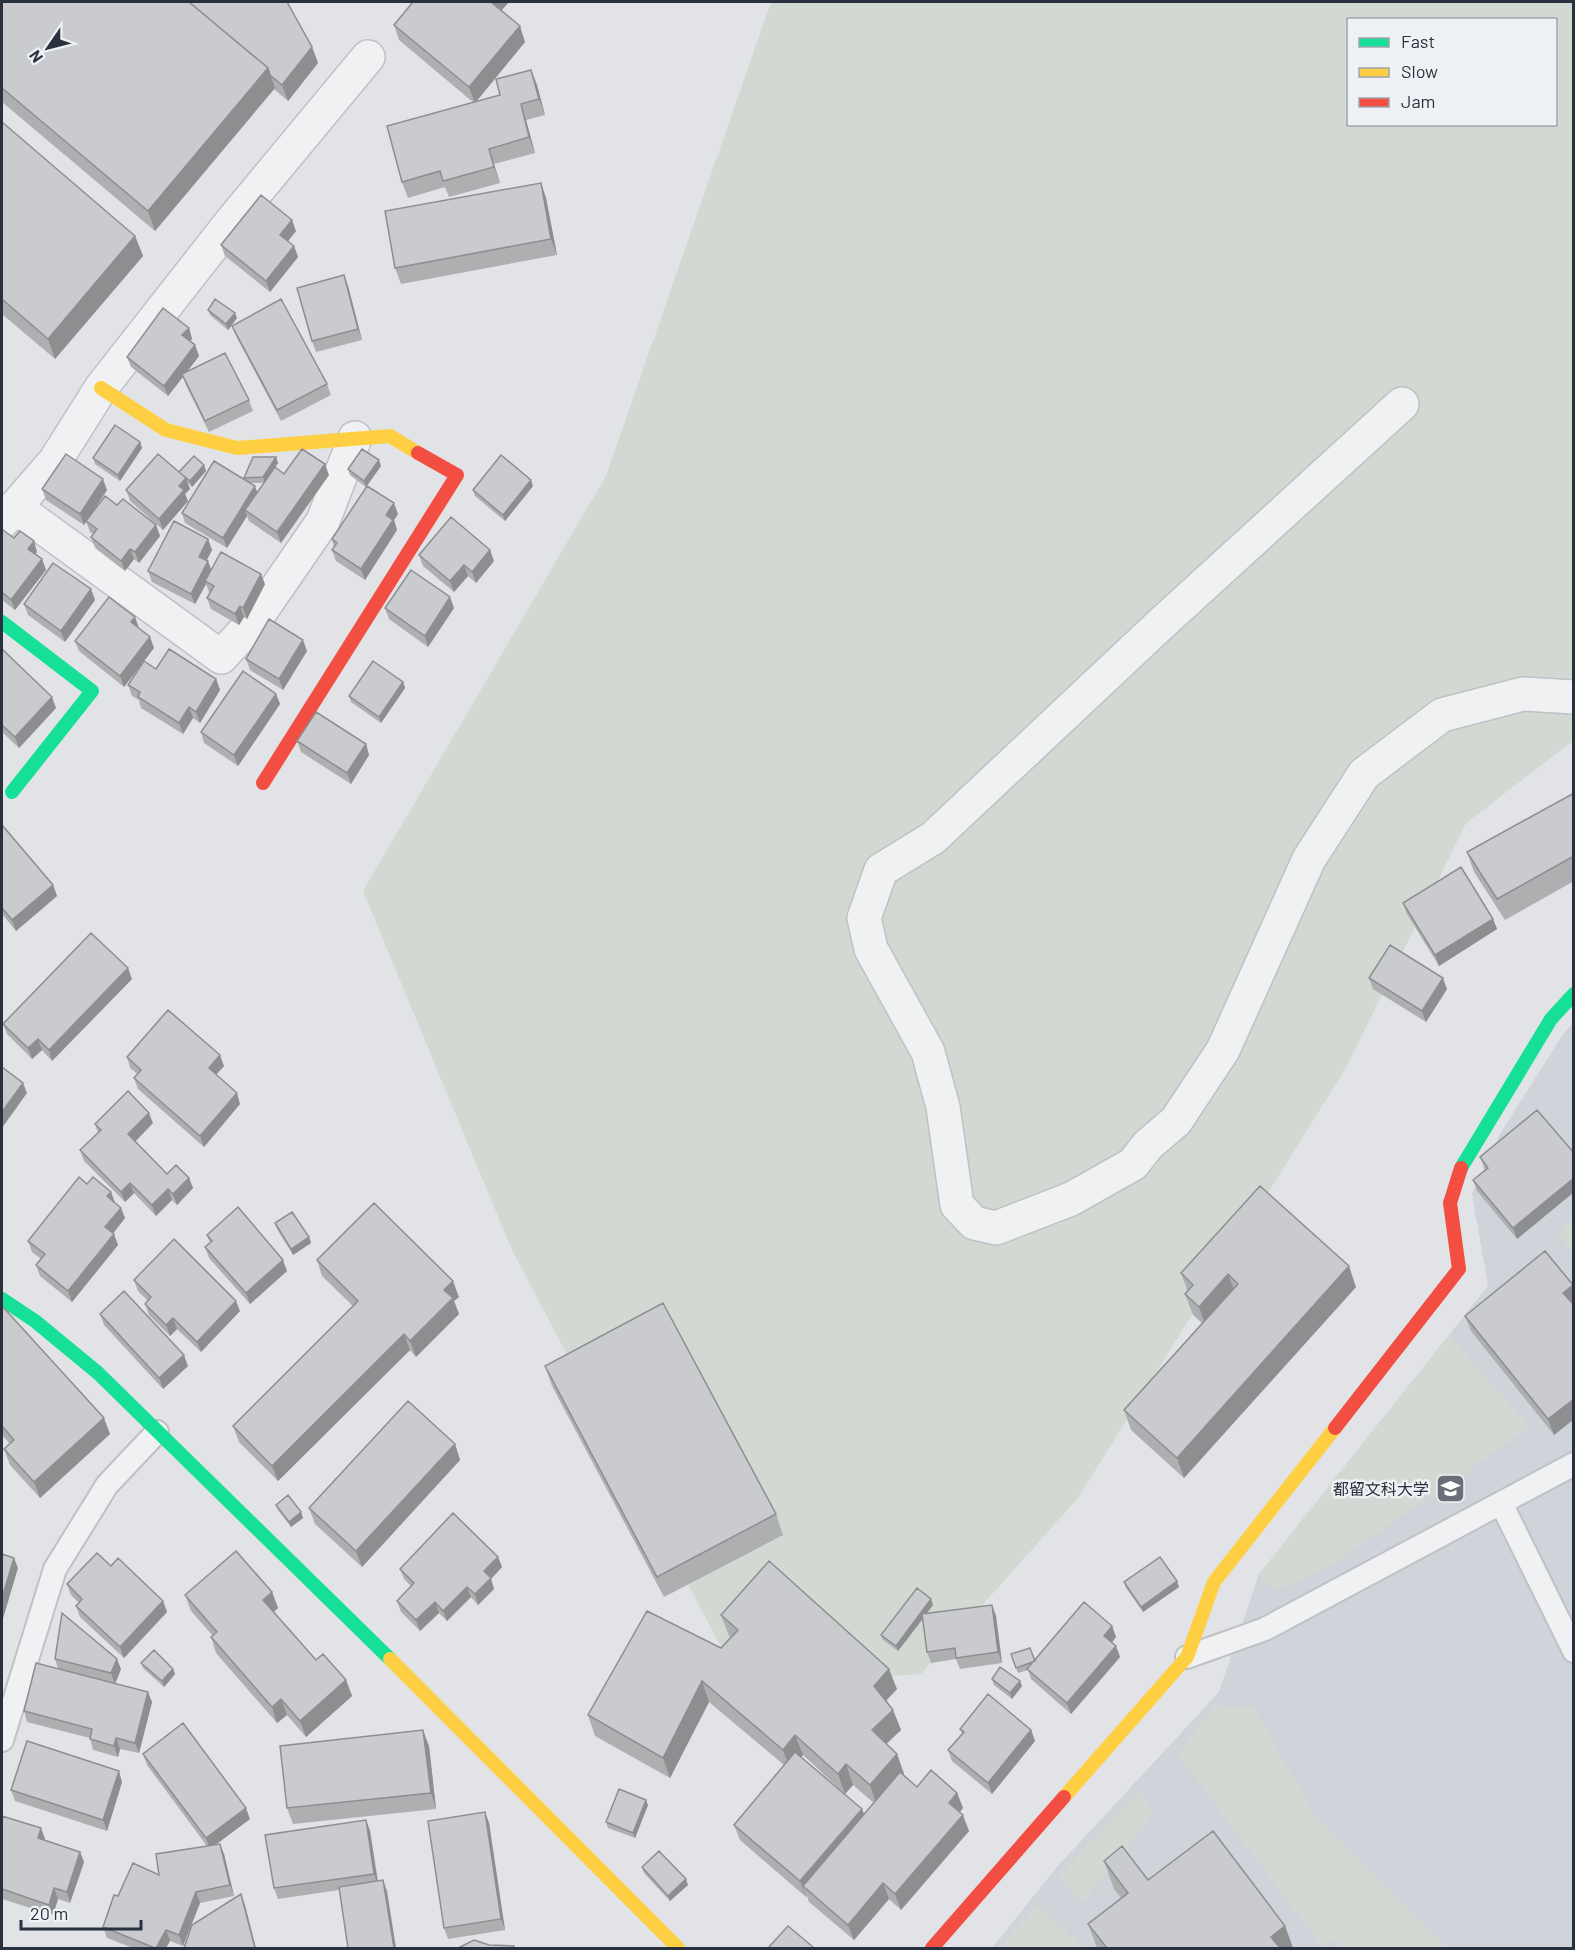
<svg xmlns="http://www.w3.org/2000/svg" width="1575" height="1950" font-family="Barlow,'Noto Sans JP',sans-serif">
<style>
.built{fill:#d0d3d9}
.green{fill:#d2d9d2;fill-rule:evenodd}
.lines{fill:none;stroke-linecap:round;stroke-linejoin:round}
.lane-casing{stroke:#bfc1c4;stroke-width:26}
.street-casing{stroke:#bfc1c4;stroke-width:36}
.lane{stroke:#f0f1f3;stroke-width:22}
.street{stroke:#f0f1f3;stroke-width:33}
.fast{stroke:#16e098;stroke-width:14}
.slow{stroke:#ffcf43;stroke-width:14}
.jam{stroke:#f24e42;stroke-width:14}
.wall{fill:#adafb1;fill-rule:evenodd}
.shaded-wall{fill:#8d8e90}
.building{fill:#c9cbce;stroke:#8d8e90;stroke-width:1.5}
.labels{text-anchor:middle;stroke-width:5;stroke-linejoin:round;paint-order:stroke}
.poi-label{font-size:16px;fill:#29313e;stroke:#eff2f5;text-anchor:end}
</style>
<rect width="100%" height="100%" fill="#e1e3e6"/>
<path class="built" d="M1573,1023V1948H992L1056,1868L1219,1692L1259,1574L1488,1286L1472,1194L1500,1134L1563,1034Z"/>
<path class="green" d="M771,2H1573V741L1466,823L1347,1066L1078,1498L921,1674L742,1687L511,1248L363,891L606,476ZM1348,20H1556V124H1348Z
M1573,1217V1253L1557,1233Z
M1449,1336L1530,1427L1330,1566L1273,1591L1259,1574Z
M1215,1705L1253,1707L1316,1817L1447,1948H1341L1334,1940L1321,1945L1178,1754Z
M1140,1790L1153,1815L1083,1901L1058,1877Z
M1037,1904L1083,1948H1000Z"/>
<g class="lines">
<defs>
<path id="lane" d="M1501,1503L1574,1651
M1187,1657L1265,1629L1574,1464
M2,1740L55,1569L107,1485L157,1432"/>
<path id="street" d="M1402,404L1162,623L933,838L881,870L864,918L871,949L928,1052L943,1107L957,1205L974,1223L996,1228L1071,1199L1133,1164L1148,1145L1176,1121L1223,1050L1309,859L1364,774L1442,715L1523,694L1574,697
M15,507L221,657L254,621L323,521L355,438
M2,522L55,461L101,388L232,221L368,57"/>
</defs>
<use href="#lane" class="lane-casing"/>
<use href="#street" class="street-casing"/>
<use href="#lane" class="lane"/>
<use href="#street" class="street"/>
<path class="fast" d="M2,622L92,691L12,792
M1461,1168L1551,1019L1574,994
M2,1299L35,1321L98,1373L390,1659"/>
<path class="slow" d="M101,388L166,430L237,448L390,436L418,453
M390,1659L678,1948
M1064,1797L1187,1657L1214,1582L1335,1428"/>
<path class="jam" d="M263,783L457,475L418,453
M1335,1428L1459,1269L1450,1203L1461,1168
M932,1948L1064,1797"/>
</g>
<path class="wall" d="M2,2L312,47L318,63L288,101L274,89L155,231L2,102Z
M501,10L525,42L476,102L500,95L531,70L537,85L545,115L526,120L535,153L494,164L500,183L449,197L445,187L408,198L402,182L474,103L399,40L394,25Z
M2,122L135,236L143,256L55,359L2,314Z
M541,183L546,198L557,255L401,284L395,268Z
M296,231L288,241L294,246L298,257L270,292L225,256L221,245Z
M344,275L348,286L362,340L316,352L312,341Z
M208,310L237,318L228,330L210,315Z
M232,326L327,384L331,395L281,421L236,336Z
M189,328L192,339L190,342L195,345L199,356L187,372L249,400L253,411L209,432L186,385L183,377L168,396L131,367L127,357Z
M140,442L142,448L120,481L95,464L93,458Z
M276,457L278,463L275,467L284,474L329,475L281,543L249,521L247,516L227,548L185,523L182,513L245,480L244,478ZM250,483H264L257,493Z
M204,465L206,471L192,487L187,482L190,489L185,494L188,501L163,530L130,501L126,490Z
M381,466L366,487L350,475L348,469Z
M533,486L505,521L475,496L473,490Z
M42,489L107,490L90,515L117,505L156,525L160,536L139,563L134,559L125,571L95,548L91,537L93,534L90,532L86,521L84,525L46,500Z
M398,514L394,520L397,530L365,580L336,561L332,550L334,547L332,539Z
M2,531L37,552L36,554L42,559L46,570L15,610L2,600Z
M208,539L212,550L207,560L211,570L265,584L247,619L244,617L239,625L211,609L207,598L210,593L209,592L206,584L195,604L152,582L148,571Z
M419,555L494,561L476,583L468,576L454,592L423,566Z
M91,589L95,600L65,642L28,615L24,604Z
M385,608H454L428,647L389,619Z
M139,628L154,648L144,661L156,669L216,679L220,690L200,723L193,718L183,734L141,708L139,700L132,696L128,685L142,663L124,687L79,651L75,641Z
M2,649L56,708L19,748L2,732Z
M307,651L283,690L250,670L246,659Z
M403,682L405,688L381,723L351,702L349,696Z
M276,694L280,704L238,766L204,743L201,732Z
M297,741L366,744L369,755L351,784L301,752Z
M1574,793V881L1505,920L1474,872L1467,852Z
M2,825L53,885L57,896L16,931L2,914Z
M1403,903L1493,919L1497,929L1439,966L1407,914Z
M1369,978L1447,989L1426,1022L1373,989Z
M132,979L52,1061L42,1050L32,1059L7,1034L3,1024Z
M127,1057L224,1066L216,1075L240,1104L204,1147L138,1089L134,1078L138,1074L130,1068Z
M153,1123L135,1141L167,1174L189,1178L193,1188L177,1205L172,1200L156,1216L134,1193L125,1202L84,1161L80,1150L98,1133L95,1124Z
M1574,1153V1192L1517,1239L1477,1191L1473,1180L1485,1170L1480,1157Z
M87,1184L111,1192L115,1203L125,1218L113,1234L118,1245L72,1302L40,1276L36,1265L41,1259L32,1252L28,1241Z
M1260,1186L1356,1287L1184,1478L1131,1430L1124,1410L1202,1323L1193,1315L1185,1294L1188,1292L1181,1273Z
M275,1223L309,1237L311,1243L293,1255L277,1229Z
M207,1235L287,1271L250,1304L209,1258L205,1247L210,1243Z
M317,1260L459,1297L454,1301L459,1314L416,1357L410,1350L278,1481L239,1442L233,1426L353,1306L322,1276Z
M134,1280L240,1311L201,1352L177,1329L170,1336L149,1315L145,1304L148,1301L138,1291Z
M1574,1287V1419L1554,1435L1471,1331L1465,1316Z
M2,1306L110,1434L40,1498L10,1465L4,1449L10,1444L2,1435Z
M100,1314L188,1366L163,1389L104,1325Z
M545,1366L776,1514L783,1535L664,1597L552,1386Z
M455,1444L460,1460L362,1567L315,1524L309,1508Z
M276,1505L301,1512L303,1518L291,1527L278,1510Z
M498,1557L502,1567L491,1579L494,1589L478,1605L471,1597L447,1621L439,1613L420,1631L401,1612L397,1601L411,1586L404,1579L400,1569Z
M111,1566L163,1601L167,1612L124,1658L80,1617L76,1606L79,1603L71,1595L67,1584Z
M1124,1582L1179,1587L1143,1612L1126,1588Z
M272,1592L278,1608L274,1612L316,1660L346,1680L352,1696L306,1737L287,1715L277,1723L216,1653L211,1637L213,1636L191,1611L185,1595Z
M933,1605L926,1614L996,1616L1002,1663L960,1669L956,1659L931,1663L927,1652L923,1619L898,1651L883,1640L881,1635Z
M721,1615L897,1689L886,1701L893,1710L901,1730L886,1744L897,1754L904,1774V1775L917,1787L957,1793L963,1808L960,1812L969,1831L901,1910L889,1899L854,1940L809,1902L807,1896L806,1897L740,1840L734,1825L784,1765L709,1702L670,1778L595,1736L588,1715L721,1648L731,1638L729,1636ZM803,1755L845,1794L853,1785L874,1803L864,1814L862,1809L801,1757Z
M1112,1626L1116,1637L1112,1643L1116,1646L1120,1657L1071,1714L1031,1679L1028,1670L1018,1673L1011,1654L1035,1660Z
M55,1659L121,1669L115,1683L152,1702L139,1753L120,1749L118,1757L93,1750L90,1738L27,1722L24,1711L58,1668Z
M141,1663L173,1669L175,1674L164,1687L143,1668Z
M992,1679L1022,1686L1012,1699L994,1685Z
M960,1729L1031,1730L1035,1741L992,1794L952,1761L948,1750L962,1734Z
M429,1746L436,1809L293,1824L287,1808Z
M143,1754L250,1819L216,1844L224,1854L234,1896L200,1903L183,1946L170,1941L166,1948H133L107,1938L103,1927L118,1896L159,1875L207,1846L147,1765Z
M122,1782L107,1831L15,1801L11,1790Z
M648,1805L635,1838L608,1828L606,1822Z
M485,1812L489,1823L505,1930L448,1939L444,1928Z
M2,1816L41,1828L44,1840L80,1852L84,1862L70,1903L58,1899L53,1915L2,1899Z
M366,1820L370,1831L378,1881L387,1891L339,1890L278,1899L274,1888Z
M1104,1861L1148,1880L1285,1926L1293,1948H1097L1088,1924L1121,1898L1114,1889Z
M642,1867L688,1885L670,1901L644,1873Z"/>
<path class="shaded-wall" d="M490,2H509L496,17Z
M520,26L525,42L475,103L469,87Z
M312,47L318,63L288,101L282,85Z
M268,68L275,88L155,231L148,211Z
M531,70L537,85L545,115L539,99Z
M521,104L526,120L535,153L529,137Z
M489,149L494,164L500,183L494,167Z
M541,183L546,198L557,255L551,239Z
M292,220L296,231L284,246L280,235Z
M135,236L143,256L55,359L48,339Z
M294,246L298,257L270,292L266,281Z
M344,275L348,286L362,340L358,329Z
M235,313L237,318L228,330L226,324Z
M189,328L192,339L186,346L182,335Z
M195,345L199,356L168,396L164,386Z
M140,442L142,448L120,481L118,475Z
M276,457L278,463L265,483L263,477Z
M379,460L381,466L366,487L364,481Z
M325,464L329,475L281,543L277,532Z
M204,465L206,471L192,487L190,481Z
M186,478L190,489L185,494L188,501L163,530L159,519L179,486Z
M103,479L107,490L84,525L80,514Z
M531,480L533,486L505,521L503,515Z
M255,486L259,497L245,510L247,516L227,548L223,538Z
M394,503L398,514L394,520L397,530L365,580L361,569L386,515Z
M156,525L160,536L139,563L135,552Z
M208,539L212,550L203,567L199,557Z
M34,541L37,552L32,559L28,549Z
M130,549L134,559L125,571L121,561Z
M490,550L494,561L476,583L472,572Z
M42,559L46,570L15,610L11,600Z
M208,561L212,572L205,581L206,584L195,604L191,594Z
M464,565L468,576L454,592L450,581Z
M261,574L265,584L247,619L243,608Z
M91,589L95,600L65,642L61,631Z
M450,597L454,608L428,647L425,636Z
M240,606L244,617L239,625L235,614Z
M135,617L139,628L135,633L131,622Z
M150,637L154,648L124,687L120,676Z
M303,640L307,651L283,690L279,679Z
M216,679L220,690L200,723L196,712Z
M403,682L405,688L381,723L379,717Z
M276,694L280,704L238,766L234,755Z
M52,697L56,708L19,748L15,737Z
M189,707L193,718L183,734L179,723Z
M366,744L369,755L351,784L347,773Z
M53,885L57,896L16,931L12,920Z
M1493,919L1497,929L1439,966L1435,955Z
M128,968L132,979L52,1061L49,1050Z
M1443,978L1447,989L1426,1022L1422,1011Z
M38,1039L42,1050L32,1059L28,1048Z
M220,1055L224,1066L212,1079L209,1068Z
M23,1083L27,1093L2,1128V1112Z
M237,1093L240,1104L204,1147L200,1136Z
M149,1113L153,1123L132,1145L128,1134Z
M189,1178L193,1188L177,1205L173,1194Z
M1574,1178V1192L1517,1239L1513,1228Z
M130,1183L134,1193L125,1202L121,1192Z
M168,1189L172,1200L156,1216L152,1205Z
M111,1192L115,1203L107,1196Z
M121,1208L125,1218L109,1238L105,1227Z
M114,1234L118,1245L72,1302L68,1291Z
M309,1237L311,1243L293,1255L291,1249Z
M283,1260L287,1271L250,1304L246,1293Z
M1349,1266L1356,1287L1184,1478L1177,1458Z
M1228,1274L1236,1295L1206,1327L1199,1307Z
M453,1281L459,1297L454,1301L459,1314L416,1357L410,1341L444,1290Z
M1573,1285L1574,1287V1305L1563,1293Z
M236,1301L240,1311L201,1352L197,1342Z
M173,1318L177,1329L170,1336L166,1325Z
M404,1334L410,1350L278,1481L272,1466Z
M184,1355L188,1366L163,1389L159,1378Z
M1574,1399V1419L1554,1435L1548,1419Z
M104,1418L110,1434L40,1498L34,1482Z
M455,1444L460,1460L362,1567L356,1551Z
M301,1512L303,1518L291,1527L289,1522Z
M498,1557L502,1567L491,1579L494,1589L478,1605L475,1594L484,1571Z
M14,1558L18,1568L2,1622V1598Z
M1177,1581L1179,1587L1143,1612L1141,1607Z
M467,1587L471,1597L447,1621L443,1611Z
M272,1592L278,1608L269,1616L263,1600Z
M931,1599L933,1605L898,1651L896,1646Z
M163,1601L167,1612L124,1658L120,1647Z
M435,1602L439,1613L420,1631L416,1620Z
M992,1605L996,1616L1002,1663L998,1652Z
M1112,1626L1116,1637L1108,1647L1104,1636Z
M1116,1646L1120,1657L1071,1714L1067,1703Z
M117,1659L121,1669L115,1684L111,1673Z
M173,1669L175,1674L164,1687L162,1681Z
M889,1669L897,1689L881,1706L874,1686Z
M346,1680L352,1696L306,1737L300,1721Z
M702,1681L709,1702L670,1778L663,1758Z
M1020,1681L1022,1686L1012,1699L1010,1693Z
M148,1692L152,1702L139,1753L135,1743Z
M281,1699L287,1715L277,1723L272,1707Z
M893,1710L901,1730L879,1751L872,1730Z
M423,1730L429,1746L436,1809L431,1793Z
M1031,1730L1035,1741L992,1794L988,1783Z
M795,1735L803,1755L791,1770L783,1750Z
M116,1738L120,1749L118,1757L114,1746Z
M897,1754L904,1774L877,1806L870,1785Z
M846,1764L853,1785L845,1794L838,1774Z
M119,1771L122,1782L107,1831L103,1820Z
M957,1793L963,1808L954,1819L949,1803Z
M646,1800L648,1805L635,1838L633,1833Z
M246,1808L250,1819L210,1849L206,1838Z
M862,1809L868,1825L803,1886L806,1897L800,1881Z
M485,1812L489,1823L505,1930L501,1919Z
M963,1815L969,1831L901,1910L895,1894Z
M366,1820L370,1831L378,1884L374,1874Z
M41,1828L45,1839L42,1849L38,1838Z
M220,1844L224,1854L234,1896L230,1885Z
M80,1852L84,1862L70,1903L67,1892Z
M686,1879L688,1885L670,1901L668,1896Z
M383,1880L387,1891L396,1948H394Z
M883,1883L889,1899L854,1940L848,1925Z
M54,1888L58,1899L53,1915L49,1905Z
M196,1892L200,1903L183,1946L179,1935Z
M241,1894L245,1905L256,1948H255Z
M1285,1926L1293,1948H1276L1271,1937Z
M166,1930L170,1941L166,1948H156Z"/>
<path class="building" d="M2,2H189L268,68L148,211L2,88Z
M189,2H287L312,47L282,85L270,75L268,68Z
M413,2H491L520,26L469,87L394,25Z
M531,70L539,99L521,104L529,137L489,149L494,167L443,181L440,171L402,182L387,126L500,95L496,79Z
M2,122L135,236L48,339L2,299Z
M541,183L551,239L395,268L385,211Z
M261,195L292,220L280,235L294,246L266,281L221,245Z
M344,275L358,329L312,341L297,288Z
M215,299L235,313L226,324L208,310Z
M281,299L327,384L277,410L232,326Z
M163,308L189,328L182,335L195,345L164,386L127,357Z
M225,353L249,400L205,421L182,374Z
M115,425L140,442L118,475L93,458Z
M302,449L325,464L277,532L245,510L275,467L284,474Z
M362,449L379,460L364,481L348,469Z
M66,454L103,479L80,514L42,489Z
M158,454L186,478L179,486L184,490L159,519L126,490Z
M501,455L531,480L503,515L473,490Z
M194,456L204,465L190,481L179,472Z
M253,457H276L263,477L244,478Z
M214,461L255,486L223,538L182,513Z
M367,486L394,503L386,515L393,520L361,569L332,550L337,543L332,539Z
M105,496L117,505L123,499L156,525L135,552L130,549L121,561L91,537L97,529L86,521Z
M451,517L490,550L472,572L464,565L450,581L419,555Z
M174,521L208,539L199,557L208,561L191,594L148,571Z
M3,530L14,538L20,531L34,541L28,549L42,559L11,600L2,592V531Z
M221,552L261,574L243,608L240,606L235,614L207,598L214,586L205,581Z
M53,563L91,589L61,631L24,604Z
M411,570L450,597L425,636L385,608Z
M109,597L135,617L131,622L150,637L120,676L75,641Z
M269,619L303,640L279,679L246,659Z
M2,649L52,697L15,737L2,725Z
M169,649L216,679L196,712L189,707L179,723L138,697L140,692L128,685L144,661L156,669Z
M373,661L403,682L379,717L349,696Z
M243,671L276,694L234,755L201,732Z
M316,712L366,744L347,773L297,741Z
M1574,793V856L1497,899L1467,852Z
M2,825L53,885L12,920L2,908Z
M1461,867L1493,919L1435,955L1403,903Z
M91,933L128,968L49,1050L38,1039L28,1048L3,1024Z
M1390,945L1443,978L1422,1011L1369,978Z
M168,1010L220,1055L209,1068L237,1093L200,1136L134,1078L141,1070L127,1057Z
M2,1067L23,1083L2,1112Z
M128,1091L149,1113L128,1134L167,1174L176,1165L189,1178L173,1194L168,1189L152,1205L130,1183L121,1192L80,1150L101,1130L95,1124Z
M1537,1110L1574,1153V1178L1513,1228L1473,1180L1488,1168L1480,1157Z
M79,1177L87,1184L93,1177L111,1192L107,1196L121,1208L105,1227L114,1234L68,1291L36,1265L45,1254L28,1241Z
M1260,1186L1349,1266L1177,1458L1124,1410L1238,1284L1228,1274L1199,1307L1185,1294L1193,1285L1181,1273Z
M374,1203L453,1281L444,1290L453,1298L410,1341L404,1334L272,1466L233,1426L358,1301L317,1260Z
M238,1207L283,1260L246,1293L205,1247L212,1241L207,1235Z
M292,1212L309,1237L291,1249L275,1223Z
M174,1239L236,1301L197,1342L173,1318L166,1325L145,1304L151,1297L134,1280Z
M1545,1251L1573,1285L1563,1293L1574,1305V1399L1548,1419L1465,1316Z
M124,1291L184,1355L159,1378L100,1314Z
M663,1303L776,1514L657,1577L545,1366Z
M2,1306L104,1418L34,1482L4,1449L14,1440L2,1426Z
M408,1401L455,1444L356,1551L309,1508Z
M288,1495L301,1512L289,1522L276,1505Z
M453,1513L498,1557L484,1571L491,1578L475,1594L467,1587L443,1611L435,1602L416,1620L397,1601L414,1583L400,1569Z
M236,1551L272,1592L263,1600L316,1660L323,1654L346,1680L300,1721L281,1699L272,1707L211,1637L217,1632L185,1595Z
M97,1553L111,1566L118,1558L163,1601L120,1647L76,1606L82,1599L67,1584Z
M2,1554L14,1558L2,1598Z
M1160,1557L1177,1581L1141,1607L1124,1582Z
M769,1561L889,1669L874,1686L893,1710L872,1730L897,1754L870,1785L846,1764L838,1774L795,1735L783,1750L702,1681L663,1758L588,1715L647,1611L721,1648L738,1630L721,1615Z
M917,1588L931,1599L896,1646L881,1635Z
M1084,1602L1112,1626L1104,1636L1116,1646L1067,1703L1027,1669Z
M992,1605L998,1652L956,1658L955,1648L927,1652L922,1614Z
M62,1613L117,1659L111,1673L55,1659Z
M1030,1648L1035,1661L1016,1668L1011,1654Z
M154,1650L173,1669L162,1681L141,1663Z
M36,1663L148,1692L135,1743L116,1738L114,1746L90,1739L92,1729L24,1711Z
M1000,1667L1020,1681L1010,1693L992,1679Z
M988,1694L1031,1730L988,1783L948,1750L964,1732L960,1729Z
M183,1723L246,1808L206,1838L143,1754Z
M423,1730L431,1793L287,1808L280,1746Z
M27,1741L119,1771L103,1820L11,1790Z
M795,1752L862,1809L800,1881L734,1825Z
M931,1770L957,1793L949,1803L963,1815L895,1894L883,1883L848,1925L803,1886L900,1772L917,1787Z
M619,1789L646,1800L633,1833L606,1822Z
M485,1812L501,1919L444,1928L428,1821Z
M2,1816L41,1828L38,1838L80,1852L67,1892L54,1888L49,1905L2,1889Z
M366,1820L374,1874L274,1888L265,1835Z
M1213,1831L1285,1926L1271,1937L1280,1948H1107L1088,1924L1128,1893L1104,1861L1122,1846L1148,1880Z
M220,1844L230,1885L196,1892L179,1935L166,1930L156,1948H155L103,1927L114,1895L118,1896L133,1863L159,1875L156,1854Z
M659,1851L686,1879L668,1896L642,1867Z
M383,1880L394,1948H348L339,1887Z
M241,1894L255,1948H184L192,1925Z
M788,1926L813,1947L812,1948H768Z
M474,1940L489,1945L514,1946V1948H458Z"/>
<defs>
<symbol id="university-square" viewBox="-11 -11 22 22"><rect x="-9" y="-9" width="18" height="18" rx="4" fill="#696f79" stroke="#eff2f5"/><path d="M0-5L7-2L0 1L-7-2ZM-4 1L0 2.5L4 1V4Q0 6-4 4Z" fill="#fff"/></symbol>
</defs>
<g fill-rule="evenodd">
<use href="#university-square" x="1434" y="1472" width="33" height="33"/>
</g>
<g class="labels">
<g class="poi-label">
<text x="1429" y="1495">都留文科大学</text>
</g>
</g>
<rect width="1575" height="1950" fill="none" stroke="#29313e" stroke-width="6"/>
<rect x="1347" y="18" width="210" height="108" fill="#eff2f5" stroke="#a0a5ac" stroke-width="1.5"/>
<rect x="1359" y="38" width="30" height="9" fill="#16e098" stroke="#a0a5ac" stroke-width="1.5"/>
<text x="1401" y="48" font-size="18" fill="#29313e">Fast</text>
<rect x="1359" y="68" width="30" height="9" fill="#ffcf43" stroke="#a0a5ac" stroke-width="1.5"/>
<text x="1401" y="78" font-size="18" fill="#29313e">Slow</text>
<rect x="1359" y="98" width="30" height="9" fill="#f24e42" stroke="#a0a5ac" stroke-width="1.5"/>
<text x="1401" y="108" font-size="18" fill="#29313e">Jam</text>
<g transform="translate(48 48) rotate(235)" stroke="#eff2f5" stroke-width="4.5" paint-order="stroke">
<path d="M0-4.5L10 22L0 15L-10 22Z" fill="#29313e"/>
<text y="-9" font-size="16" font-weight="bold" text-anchor="middle" fill="#29313e">N</text>
</g>
<path d="M21 1920v9h120v-9" fill="none" stroke="#29313e" stroke-width="3"/>
<text x="30" y="1920" font-size="18" fill="#29313e" stroke="#eff2f5" stroke-width="4.5" paint-order="stroke">20 m</text>
</svg>
